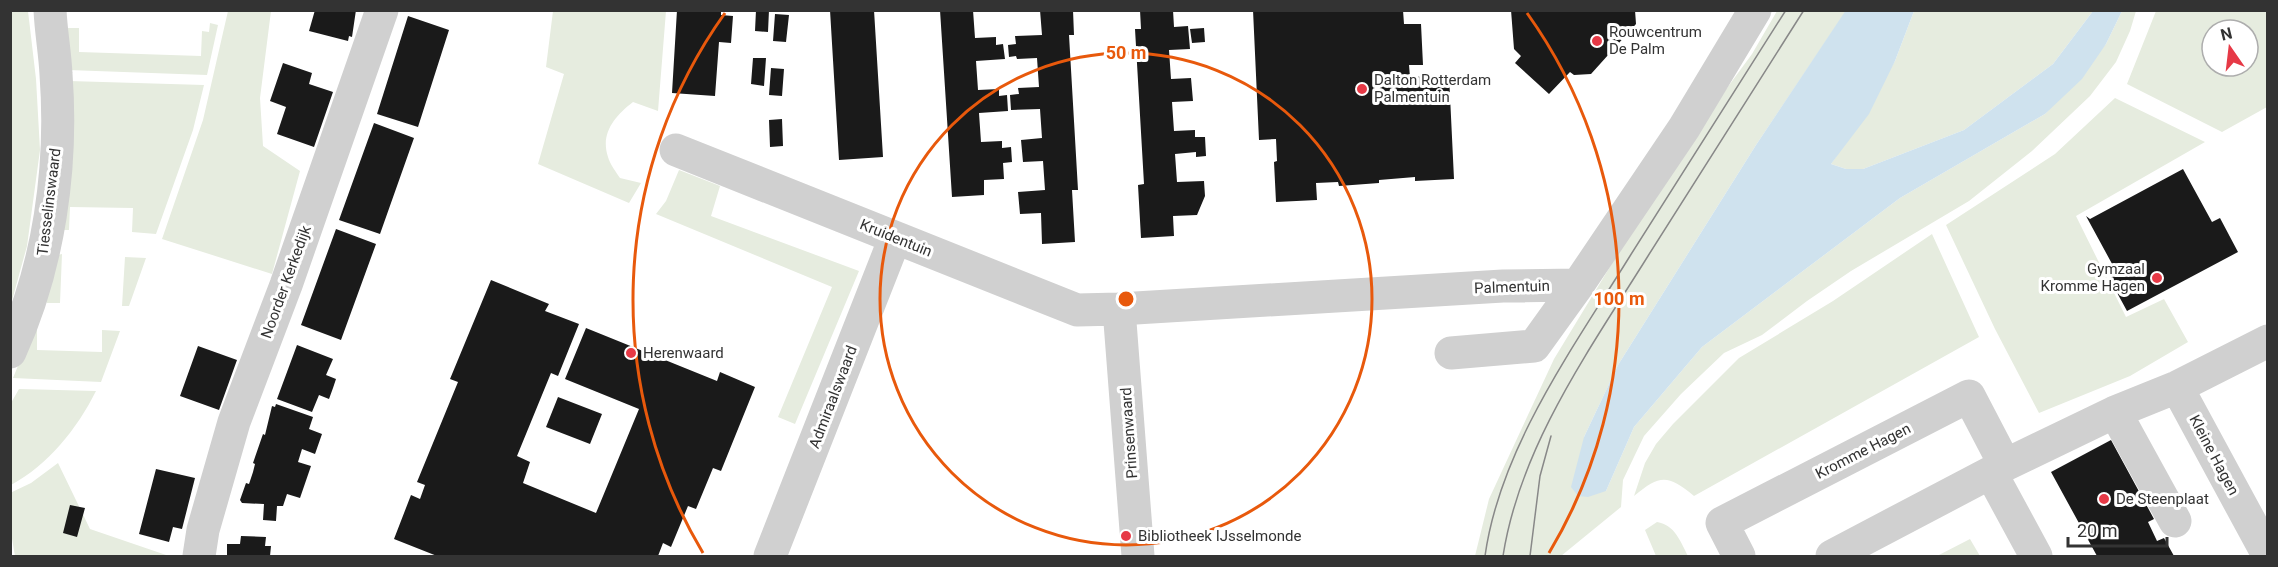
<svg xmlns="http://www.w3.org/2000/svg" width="2278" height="567" font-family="Roboto,sans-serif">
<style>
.green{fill:#e6ecdf;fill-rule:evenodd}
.water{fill:#cfe2ee}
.building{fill:#1a1a1a}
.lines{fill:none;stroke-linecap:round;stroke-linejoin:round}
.minor{stroke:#d0d0d0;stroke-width:33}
.tram{stroke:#888;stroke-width:1.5}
.ring{fill:none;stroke:#e8590c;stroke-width:3}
.poi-dot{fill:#e63946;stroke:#fff;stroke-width:2}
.labels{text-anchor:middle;stroke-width:6;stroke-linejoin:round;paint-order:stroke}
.poi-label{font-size:15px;fill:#333;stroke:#fff;text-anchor:start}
.street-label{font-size:15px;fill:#333;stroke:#fff}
.centre{fill:#e8590c;stroke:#fff;stroke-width:3}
.ring-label{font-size:18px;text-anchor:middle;font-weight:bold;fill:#e8590c;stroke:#fff;stroke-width:6;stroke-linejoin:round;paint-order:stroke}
</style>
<rect width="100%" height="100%" fill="#fff"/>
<path class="green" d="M11,10L28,11L36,79L40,150L27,246L11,304Z
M228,11H271L260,98L263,146L300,171L272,274L162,239L203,120Z
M553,11H666L658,111L633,102C615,116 600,133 608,157C610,164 616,172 620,178L641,183L629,203L538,164L564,74L546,67Z
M1777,11H1846L1756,145L1618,365L1584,437L1606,491L1634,427L1702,347L1900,198L2045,114L2106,44L2122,11H2136L2130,31L2116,62L2090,96L2032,151L1969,201L1851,271L1807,301L1762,335L1724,353L1681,394L1644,436L1623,480L1621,507L1561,556H1475L1489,499L1554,359L1622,247L1727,88L1752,54Z
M1914,11H2093L2053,64L1964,130L1863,169H1846L1831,164L1846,142L1895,61Z
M2156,11H2267V107L2222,132L2127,84ZM2212,30H2248V66H2212Z
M210,23L218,25L207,75L68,70L64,28H79V52L201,56L202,31L209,32Z
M69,81L204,85L193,130L156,234L132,232L133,208L70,207L69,230H60Z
M2115,98L2205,142L2076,216L2126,317L2164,299L2188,342L2130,376L2039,413L1995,329L1946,225L2055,154Z
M679,170L720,186L711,216L859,271L795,424L778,417L832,287L656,214L666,201Z
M1932,234L1979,337L1694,496C1667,474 1660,475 1634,496L1645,463L1656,444L1673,424L1739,358L1833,301Z
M62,254L60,303H47L43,299L58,255Z
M125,257L146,258L129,306H122Z
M37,328V350L102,352V330L120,331L101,382L13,378L33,329Z
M19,389L96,391C77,429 48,465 11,485V403Z
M58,463L90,529L169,556H15L11,533L10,493L31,483Z
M1657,522C1675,525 1680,541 1688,556H1656L1645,530Z
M1970,539L1980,556H1937Z"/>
<path class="water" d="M1846,10L1914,11L1895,61L1869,114L1831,164L1846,169H1863L1964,130L2053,64L2093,11H2122L2106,44L2082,79L2045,114L1900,198L1702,347L1634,427L1606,491L1588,497L1578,496L1571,487L1584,437L1618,365L1756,145Z"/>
<path class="building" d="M315,10H356L352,37L349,36L348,41L309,31Z
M677,10H721V15L733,16L731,43L719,42L715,96L672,93Z
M756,10H769L768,32L755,31Z
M830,10H874L883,157L839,160Z
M940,10H973L975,38L996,37V45L1003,44L1005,59L976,61L978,90L999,89V96L1007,95L1008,111L979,113L981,142L1002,141V148L1011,147L1012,162L1003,163L1004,179L984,180V195L952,197Z
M1040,10H1073L1074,35H1069L1078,190H1072L1075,242L1042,244L1041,213L1020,214L1018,192L1045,190L1043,161L1023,162L1021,140L1042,138L1040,109L1011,110L1010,95L1019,94L1018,88L1039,87L1037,58L1017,59L1016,56L1009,57L1008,45L1016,44L1015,36L1042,35Z
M1140,10H1173L1174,27L1188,26L1190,49L1169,50L1171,79L1191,78L1193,101L1172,102L1174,131L1195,130V137H1205L1206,156L1196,157V152L1175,154L1177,182L1204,181L1205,196L1197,215L1173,216L1174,236L1141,238L1138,185L1144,184L1135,29H1141Z
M1253,10H1403L1404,24H1421L1423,65H1409L1410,77L1449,75L1454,179L1415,181V177L1379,180V183L1339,186L1338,182L1316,183L1317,200L1276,202L1274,162L1277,161L1276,139L1259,140Z
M1511,10H1635L1636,24L1591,74L1574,75L1570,72L1549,94L1515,63L1521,56L1514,49Z
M775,14L789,15L786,42L773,41Z
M408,16L449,30L418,127L377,114Z
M1204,28L1205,42L1192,43L1190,29Z
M753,58H766L764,86L751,84Z
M283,63L312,73L309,84L333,92L314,147L277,134L286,107L270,101Z
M771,68L784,69L782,96L769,95Z
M782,119L783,146L770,147L769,120Z
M374,123L414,138L380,234L339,220Z
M2183,169L2212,222L2220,218L2238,252L2127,311L2109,278L2117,273L2086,216L2090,219Z
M336,229L376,244L341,340L301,325Z
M491,280L549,304L545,311L579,324L558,376L551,373L517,456L530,462L523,483L596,513L639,409L565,379L586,328L717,381L720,372L755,387L721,471L713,468L696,509L688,506L671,547L663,543L658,556H437L394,539L411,495L420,499L425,485L417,482L458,382L450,379Z
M297,345L333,359L326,375L336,379L333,388L329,399L319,395L312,412L277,399Z
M198,346L237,360L219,410L180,396Z
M558,397L602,414L590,444L546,427Z
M276,404L313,417L309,429L322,434L315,454L302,449L298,462L311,466L300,498L287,494L283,506H277L276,521L263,520L264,504L242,503L240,500L246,483L249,484L253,472L255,464L253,463L263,434L265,435L272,406L275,407Z
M2111,440L2154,519L2148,522L2157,541L2164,538L2174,556H2097L2051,472Z
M156,469L195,478L182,529L173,527L169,542L139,534Z
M70,505L85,508L77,537L63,533Z
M241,536L266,537L265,546H271L270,556H227V544H240Z"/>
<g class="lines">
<path class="minor" d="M676,150L1077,310L1119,309L1503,286L1578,285L1684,128L1755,10
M1119,309L1138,556
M10,352C49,266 63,168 56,74C55,53 51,32 50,10
M1451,353L1534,346L1578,285
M2177,387L2268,555
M2115,412L2175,521
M1991,473L2036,556
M199,556L203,530L234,422L286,285L382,10
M770,556L895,238
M1739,556L1722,523L1969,396L2005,465
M1832,556L2005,465L2115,412L2177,387L2268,341"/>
<path class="tram" d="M1485,556C1500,448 1573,348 1630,256C1682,174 1734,92 1786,10
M1503,556C1520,446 1590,349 1648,256C1700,174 1752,92 1804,10
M1530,556L1540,476L1551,436"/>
</g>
<g class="ring">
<circle cx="1126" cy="299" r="246"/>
<path d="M703 553A493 493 0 0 1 725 13M1527 13A493 493 0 0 1 1549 553"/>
</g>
<g class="poi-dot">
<circle cx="1597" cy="41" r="6"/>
<circle cx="1362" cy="89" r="6"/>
<circle cx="2157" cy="278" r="6"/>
<circle cx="631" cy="353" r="6"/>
<circle cx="2104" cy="499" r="6"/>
<circle cx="1126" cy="536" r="6"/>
</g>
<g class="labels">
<g class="poi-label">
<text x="1609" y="37">Rouwcentrum<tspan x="1609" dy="17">De Palm</tspan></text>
<text x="1374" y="85">Dalton Rotterdam<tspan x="1374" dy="17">Palmentuin</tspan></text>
<text x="2145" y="274" text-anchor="end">Gymzaal<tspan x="2145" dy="17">Kromme Hagen</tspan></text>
<text x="643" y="358">Herenwaard</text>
<text x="2116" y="504">De Steenplaat</text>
<text x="1138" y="541">Bibliotheek IJsselmonde</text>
</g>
<g class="street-label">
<text transform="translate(49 202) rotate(-83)" y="5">Tiesselinswaard</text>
<text transform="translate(896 238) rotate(22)" y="5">Kruidentuin</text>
<text transform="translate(286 282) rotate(-70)" y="5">Noorder Kerkedijk</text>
<text transform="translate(1512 287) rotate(-2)" y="5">Palmentuin</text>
<text transform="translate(833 397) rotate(-69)" y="5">Admiraalswaard</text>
<text transform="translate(1129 433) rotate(-94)" y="5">Prinsenwaard</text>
<text transform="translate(1863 451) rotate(-27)" y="5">Kromme Hagen</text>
<text transform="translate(2214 455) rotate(62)" y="5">Kleine Hagen</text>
</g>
</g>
<circle cx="1126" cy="299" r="9" class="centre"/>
<g class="ring-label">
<text x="1126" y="59">50 m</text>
<text x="1619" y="305">100 m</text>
</g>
<rect width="2278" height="567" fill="none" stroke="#333333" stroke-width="24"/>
<g transform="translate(2230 48) rotate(346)"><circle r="28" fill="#ffffff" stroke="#adadad" stroke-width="1.5"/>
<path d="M0-4.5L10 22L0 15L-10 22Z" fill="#e63946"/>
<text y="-9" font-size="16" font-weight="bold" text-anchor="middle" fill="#333333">N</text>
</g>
<path d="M2068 537v9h99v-9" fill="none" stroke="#333333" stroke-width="3"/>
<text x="2077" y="537" font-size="18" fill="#333333" stroke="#ffffff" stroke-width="4.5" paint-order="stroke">20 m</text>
</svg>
